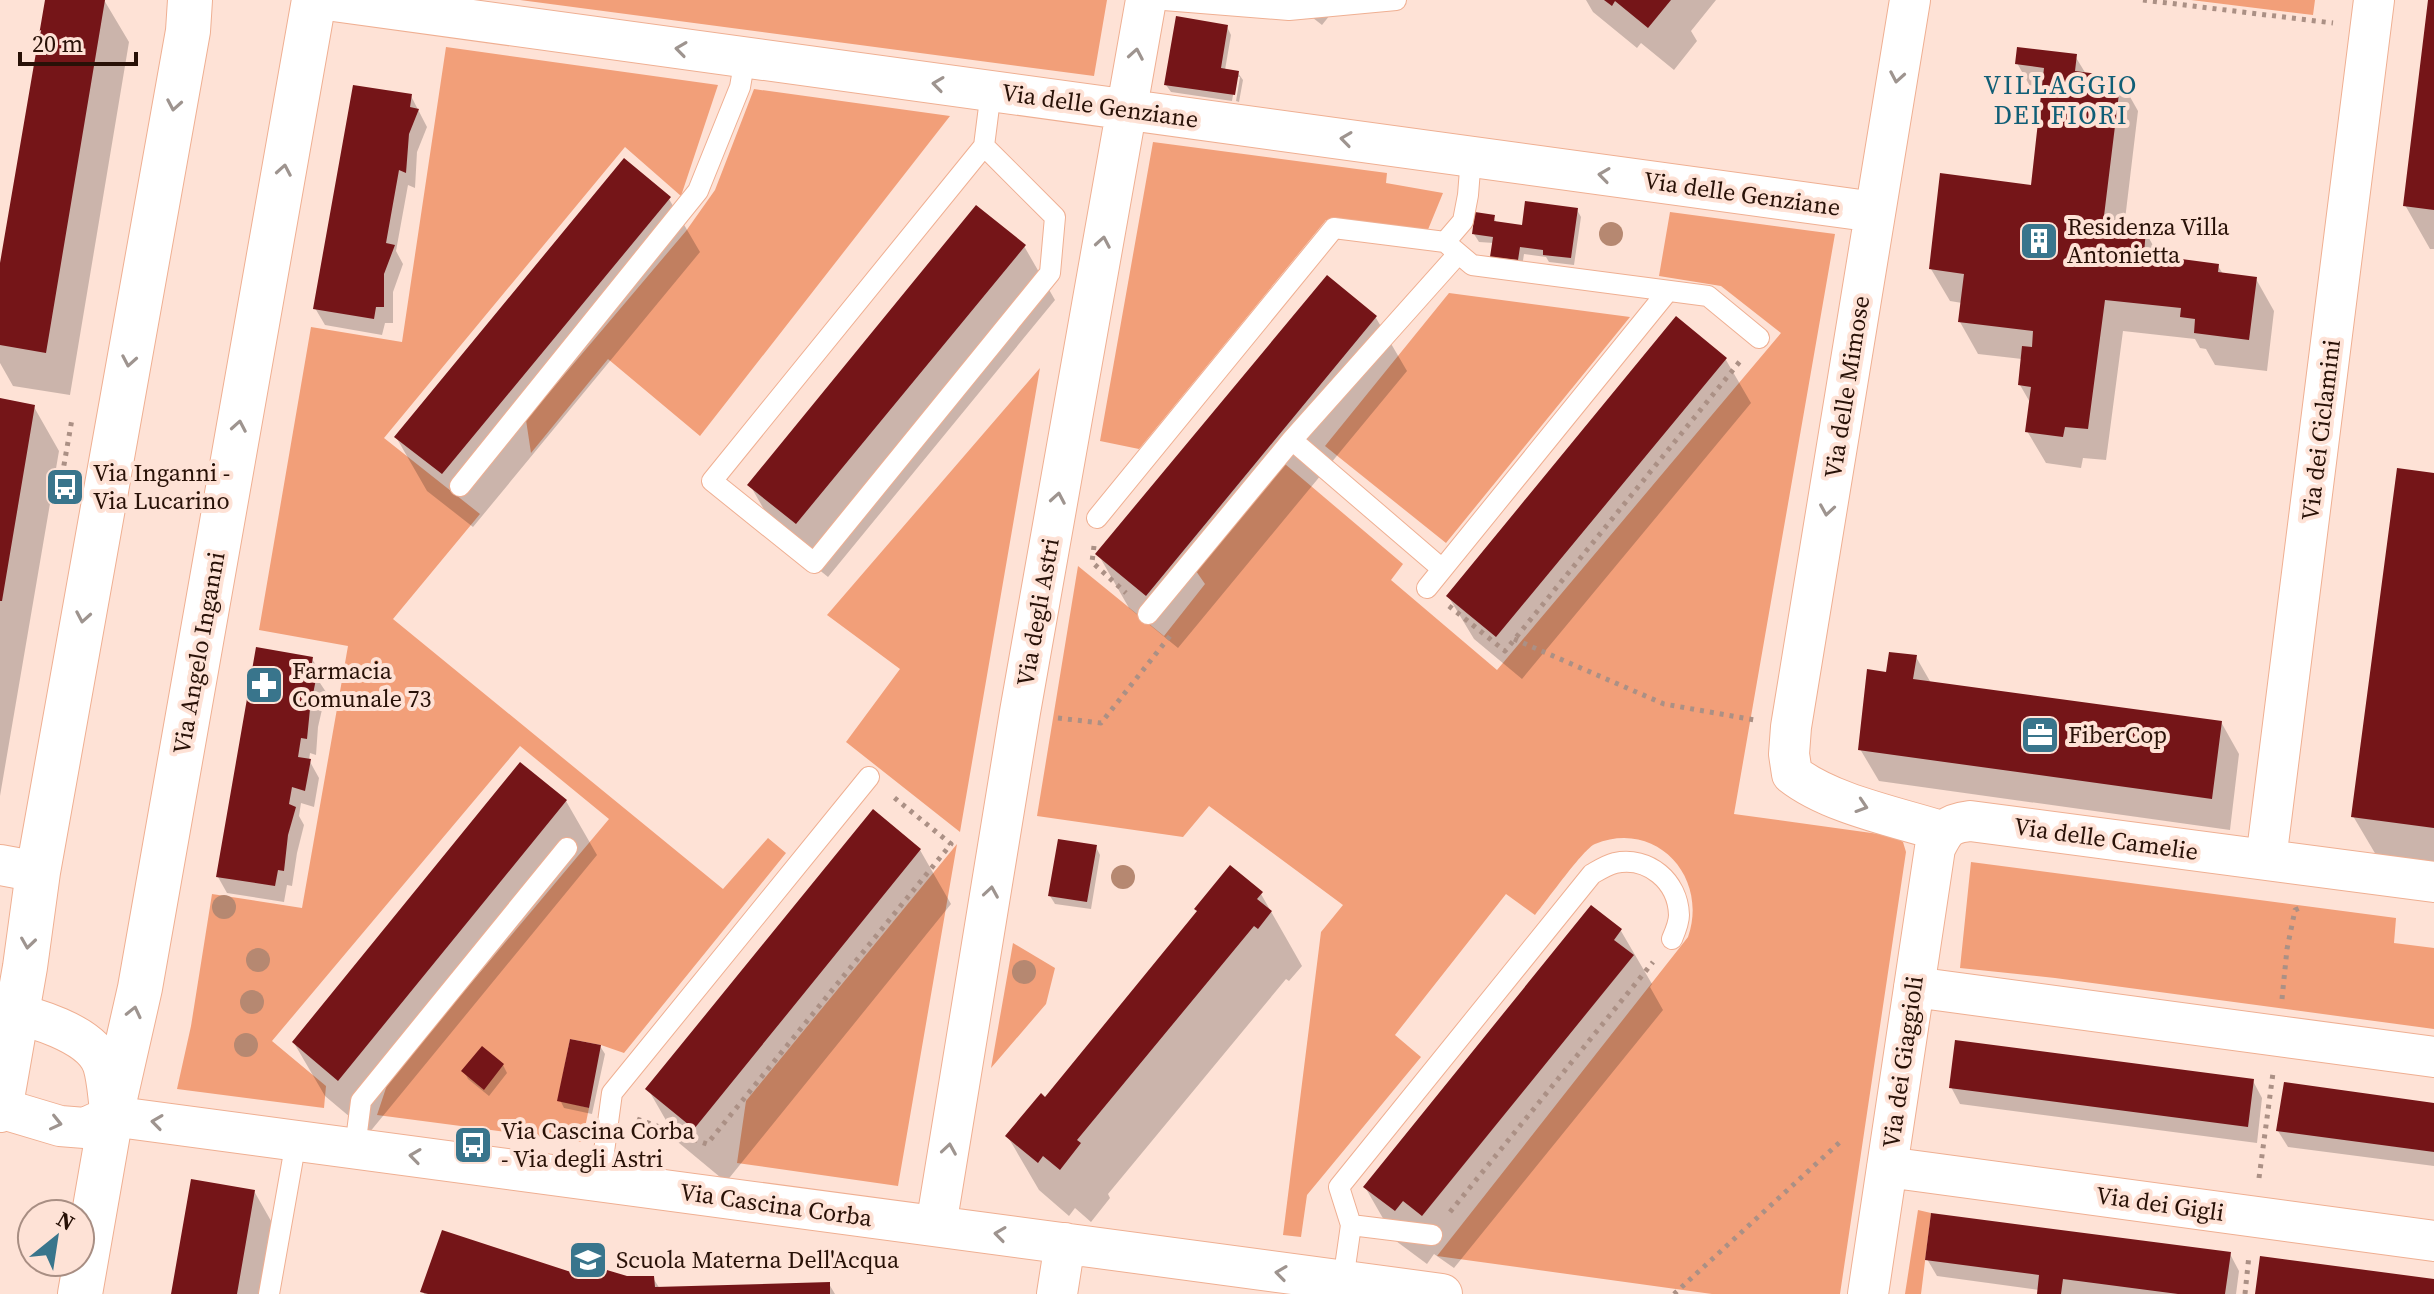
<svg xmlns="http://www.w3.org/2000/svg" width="2434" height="1294" font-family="'Source Serif 4',serif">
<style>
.green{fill:#f29f79}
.shadow{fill:#0003}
.building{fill:#751518}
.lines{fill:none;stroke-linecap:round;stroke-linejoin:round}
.lane-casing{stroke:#efaf92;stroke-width:22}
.street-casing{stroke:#efaf92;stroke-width:42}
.secondary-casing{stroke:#efaf92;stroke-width:46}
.path{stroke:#ab9085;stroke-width:5;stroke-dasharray:4 6;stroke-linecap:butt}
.lane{stroke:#fff;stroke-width:20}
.street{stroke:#fff;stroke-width:40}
.secondary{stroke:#fff;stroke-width:44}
.tree{fill:#b68871}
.oneway{stroke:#9e948f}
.labels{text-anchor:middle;stroke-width:8;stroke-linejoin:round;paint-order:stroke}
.street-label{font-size:24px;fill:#281107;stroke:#fee2d6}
.poi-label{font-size:24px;fill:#281107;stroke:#fee2d6;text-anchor:start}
.neighbourhood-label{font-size:26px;letter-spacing:2px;fill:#105e76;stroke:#fee2d6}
</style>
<rect width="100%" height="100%" fill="#fee2d6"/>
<path class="green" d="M520,0H1107L1094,76Z
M2191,0H2315L2313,15Z
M446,47L718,85L681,196L625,147L384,438L480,514L393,619L723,889L768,838L786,853L624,1053L601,1045L570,1039L558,1100L589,1108L582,1142L377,1115L388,1082L609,819L520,746L272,1041L326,1086L324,1108L177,1089L191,1026L212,894L302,908L348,646L259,630L311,327L402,342Z
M754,89L950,116L700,436L608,359L531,453L526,420L686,231L715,190Z
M1153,142L1387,173L1386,183L1443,193L1427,232L1326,220L1139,449L1100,441Z
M1670,212L1835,234L1734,814L1893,836L1903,842L1906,852L1840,1294H1712L1437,1256L1688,937C1709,877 1656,819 1595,844C1584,848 1546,902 1535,915L1506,894L1395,1035L1421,1057L1307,1195L1301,1237L1283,1235L1321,932L1343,905L1209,806L1183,837L1037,816L1078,566L1164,636L1205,584L1196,571L1285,464L1403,564L1391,580L1497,670L1781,333L1721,286L1659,276Z
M1449,293L1630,317L1446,543L1325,446Z
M1040,368L960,832L846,742L900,669L827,615Z
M957,844L898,1186L737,1163L746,1101Z
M1971,862L2396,918L2394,943L2434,948V1029L2055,978L1960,968Z
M1013,943L1055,968L1046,1004L991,1068Z
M1918,1210L1931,1213L1921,1294H1905Z"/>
<path class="shadow" d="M47,0H104L129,42L70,395L13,386L0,363V274Z
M1290,0H1342L1322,25Z
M1586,0H1716L1691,31L1697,41L1674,70L1641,43L1637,48L1593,12Z
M2430,0H2434V249H2430L2405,205Z
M1227,27L1231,35L1225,70L1238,73L1243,80L1239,102L1236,101L1240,77H1236L1232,101L1171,92L1166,85Z
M2075,56L2086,74L2120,79L2138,111L2124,228L2145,231L2160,258L2218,266L2223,274L2256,279L2274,311L2267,371L2215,365L2206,349L2200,348L2195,339L2123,331L2106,460L2083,458L2081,468L2046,463L2027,431L2031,404L2020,385L2022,359L1978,354L1960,322L1962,303L1950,301L1931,269L2033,187L2043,96L2035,95L2017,63Z
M411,96L427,127L417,152L415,188L408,185L396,251L403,264L393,292V323H385L382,335L325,325L315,308Z
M669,199L700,252L473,527L427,491L396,437Z
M1577,210L1581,217L1574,265L1549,262L1546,257L1524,254L1522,267L1497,264L1492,256L1494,243L1479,242L1474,234L1493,217L1497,223L1524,227Z
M1024,246L1055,300L828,577L781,539L750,485Z
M1327,278L1376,318L1407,371L1178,648L1129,608L1098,554Z
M1677,319L1726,360L1751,403L1522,679L1474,639L1448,596Z
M0,400L34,407L59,451L0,796Z
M2434,475V867L2379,860L2353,816Z
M1916,657L1931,683L2221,722L2239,754L2230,830L1879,781L1860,749L1888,674Z
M312,659L322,675L320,683L326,692L318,727L316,755L310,753L309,760L319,778L314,807L301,803L299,816L304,825L297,853L292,886L287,885L284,902L227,893L218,877Z
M566,801L597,855L369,1133L325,1096L294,1043Z
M1096,847L1100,855L1091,909L1055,904L1050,896Z
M920,850L951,904L726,1182L679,1143L648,1089Z
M1261,894L1302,966L1289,981L1286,979L1108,1194L1110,1198L1091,1222L1075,1208L1069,1216L1039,1190L1008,1137L1046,1099L1199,913Z
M1591,908L1621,931L1652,984L1650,987L1663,1010L1454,1268L1434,1254L1427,1264L1396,1241L1365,1187Z
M600,1046L605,1054L592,1114L564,1108L560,1100Z
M503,1065L507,1073L489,1096L468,1079L464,1071Z
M2253,1081L2262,1098L2257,1143L1960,1104L1951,1087Z
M2434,1104V1166L2288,1147L2278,1131Z
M254,1191L279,1235L269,1294H173Z
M2230,1254L2239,1271L2236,1294H2039V1290L1937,1276L1927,1259Z
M575,1275L653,1278L660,1289L829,1284L835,1294H424L423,1291Z"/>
<path class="building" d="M45,0H105L46,353L0,345V263Z
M1604,0H1671L1648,28L1615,1L1612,6Z
M2428,0H2434V210L2403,206Z
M1176,16L1228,25L1221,68L1239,71L1235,95L1164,85Z
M2017,47L2077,54L2075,71L2121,77L2103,224L2146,229L2144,254L2219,264L2218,272L2257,277L2249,340L2194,333L2195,319L2180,317L2181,308L2105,300L2088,429L2065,427L2063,437L2025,432L2031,387L2018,385L2022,346L2032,347L2033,331L1958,322L1964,274L1929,269L1940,173L2031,185L2044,68L2015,64Z
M353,85L412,94L410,107L419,109L409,134L406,173L399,170L386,243L395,245L384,274V307H376L374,319L313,309Z
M624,158L671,197L442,474L394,437Z
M1525,201L1578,208L1571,258L1543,255V250L1520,247L1518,260L1490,257L1493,237L1472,234L1475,212L1495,215L1494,221L1522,225Z
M976,205L1026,245L796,524L747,485Z
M1327,275L1377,316L1146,596L1095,554Z
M1676,316L1727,358L1496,637L1446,596Z
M0,398L35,405L2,601H0Z
M2397,468L2434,473V828L2351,817Z
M256,647L313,657L310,674H317L310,709L307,739L301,738L298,757L311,759L305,791L292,787L289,804L296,807L288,835L284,871L278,870L275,886L216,877Z
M1889,652L1917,655L1913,679L2222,721L2212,799L1858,750L1867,669L1886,672Z
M520,762L567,800L338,1081L292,1042Z
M873,809L921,849L694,1129L645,1089Z
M1058,839L1097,845L1087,902L1048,896Z
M1230,865L1263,892L1257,899L1272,911L1258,929L1254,926L1077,1140L1081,1143L1060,1170L1043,1156L1038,1163L1005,1136L1041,1093L1045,1097L1197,911L1194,909Z
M1591,905L1622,929L1614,940L1634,955L1422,1216L1403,1201L1395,1211L1363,1187Z
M570,1039L601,1045L589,1108L557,1101Z
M1955,1040L2254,1079L2248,1127L1949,1088Z
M482,1046L504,1064L484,1090L461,1071Z
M2284,1082L2434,1103V1152L2276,1131Z
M191,1179L255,1190L237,1294H171Z
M1931,1213L2231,1252L2225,1294H2178L2063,1279L2061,1294H2037L2039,1275L1925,1260Z
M442,1230L574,1273L580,1262L627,1276H654L655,1287L830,1282V1294H428L420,1292Z
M2260,1256L2434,1279V1294H2255Z"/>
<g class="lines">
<defs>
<path id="lane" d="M1164,0L1289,10L1396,0
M984,146L1055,217L1050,273L814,563L712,481L984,146L991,91
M1471,157L1468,195L1463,221L1445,242L1472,265L1708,296L1759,338
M460,486L698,191L740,87L745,58
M1097,518L1334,228L1445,242
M1441,568L1292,440L1458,254
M1427,588L1668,291
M1148,614L1292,440
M355,1148L361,1101L567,848
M600,1181L612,1093L869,777
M1351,1225L1432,1235
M1343,1281L1351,1225L1339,1187L1592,874C1599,870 1607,865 1615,863C1648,856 1678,881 1679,915C1679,923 1675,932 1672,939
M269,1294L296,1141"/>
<path id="street" d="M326,0L1875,212
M1910,0L1791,727L1789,754L1792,774C1830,804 1897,817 1944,832
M2266,860L2374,0
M0,865L38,872
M1914,987L2434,1057
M0,1010C30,1016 92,1033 103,1065C108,1081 108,1100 111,1116
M0,1108L60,1126L85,1128L111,1116
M111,1116L1442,1294
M1887,1167L2434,1241
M936,1226L1020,712L1146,0
M1057,1294L1065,1243
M1868,1294L1935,848C1945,829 1947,824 1970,821L2434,882"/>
<path id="secondary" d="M0,1110L25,967L38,872L188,31L190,0
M80,1294L111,1116L140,988L314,0"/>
</defs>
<use href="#lane" class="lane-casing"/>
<use href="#street" class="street-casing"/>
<use href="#secondary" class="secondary-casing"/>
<path class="path" d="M2143,0L2333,23
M57,505L72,419
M1094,546L1092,562L1126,593
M1449,606L1505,651L1741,360
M1514,639L1664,704L1755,720
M1058,718L1101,723L1170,636
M2282,999L2287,949L2295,910L2302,907
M637,1119L707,1144L951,844L891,795
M2259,1178L2273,1073
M1450,1212L1653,962
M1674,1294L1840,1142
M2245,1294L2249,1255"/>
<use href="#lane" class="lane"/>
<use href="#street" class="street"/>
<use href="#secondary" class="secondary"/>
</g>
<g class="tree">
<circle cx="1611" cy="234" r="12"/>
<circle cx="1123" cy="877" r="12"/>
<circle cx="224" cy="907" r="12"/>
<circle cx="258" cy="960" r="12"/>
<circle cx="1024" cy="972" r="12"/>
<circle cx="252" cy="1002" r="12"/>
<circle cx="246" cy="1045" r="12"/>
</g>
<defs><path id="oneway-chevron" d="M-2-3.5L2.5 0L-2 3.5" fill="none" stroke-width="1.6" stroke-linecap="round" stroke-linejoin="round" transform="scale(2)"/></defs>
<g class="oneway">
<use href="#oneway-chevron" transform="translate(681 49) rotate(-172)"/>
<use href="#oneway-chevron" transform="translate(1136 54) rotate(-80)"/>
<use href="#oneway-chevron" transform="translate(1897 77) rotate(100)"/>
<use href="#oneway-chevron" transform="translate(938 84) rotate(-172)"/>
<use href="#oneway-chevron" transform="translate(174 105) rotate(100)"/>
<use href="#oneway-chevron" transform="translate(1346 139) rotate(-172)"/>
<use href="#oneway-chevron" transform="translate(284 170) rotate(-80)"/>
<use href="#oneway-chevron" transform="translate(1604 175) rotate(-172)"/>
<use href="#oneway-chevron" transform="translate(1103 242) rotate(-80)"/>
<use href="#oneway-chevron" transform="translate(129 361) rotate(100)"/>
<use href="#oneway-chevron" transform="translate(239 426) rotate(-80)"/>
<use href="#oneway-chevron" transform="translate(1058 498) rotate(-80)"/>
<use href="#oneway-chevron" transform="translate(1827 510) rotate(99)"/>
<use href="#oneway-chevron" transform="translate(83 617) rotate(100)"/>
<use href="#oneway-chevron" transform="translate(1862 806) rotate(18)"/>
<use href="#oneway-chevron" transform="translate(991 892) rotate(-81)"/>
<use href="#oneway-chevron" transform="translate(28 943) rotate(98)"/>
<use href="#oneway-chevron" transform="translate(134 1012) rotate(-77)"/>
<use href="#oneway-chevron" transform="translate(157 1122) rotate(-172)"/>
<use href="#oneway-chevron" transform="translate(56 1123) rotate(13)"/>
<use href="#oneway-chevron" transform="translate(949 1149) rotate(-81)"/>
<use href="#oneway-chevron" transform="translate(415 1156) rotate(-172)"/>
<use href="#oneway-chevron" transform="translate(1000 1234) rotate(-172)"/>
<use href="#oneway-chevron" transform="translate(1281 1273) rotate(-172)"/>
</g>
<defs>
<symbol id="building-square" viewBox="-11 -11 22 22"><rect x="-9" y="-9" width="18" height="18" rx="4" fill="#39758c" stroke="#fee2d6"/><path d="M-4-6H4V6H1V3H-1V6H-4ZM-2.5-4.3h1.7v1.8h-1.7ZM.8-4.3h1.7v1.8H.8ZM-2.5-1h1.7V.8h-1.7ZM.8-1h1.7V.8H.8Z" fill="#fff"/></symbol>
<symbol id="bus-square" viewBox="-11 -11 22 22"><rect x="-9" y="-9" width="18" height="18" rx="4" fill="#39758c" stroke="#fee2d6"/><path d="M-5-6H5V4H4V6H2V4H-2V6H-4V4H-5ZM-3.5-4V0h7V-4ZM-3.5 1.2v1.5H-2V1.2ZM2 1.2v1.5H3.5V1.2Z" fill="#fff"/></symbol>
<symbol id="pharmacy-square" viewBox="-11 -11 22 22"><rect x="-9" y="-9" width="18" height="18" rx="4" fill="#39758c" stroke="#fee2d6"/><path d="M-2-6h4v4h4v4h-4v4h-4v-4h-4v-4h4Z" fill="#fff"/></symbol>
<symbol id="office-square" viewBox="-11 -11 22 22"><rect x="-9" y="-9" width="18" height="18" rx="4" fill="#39758c" stroke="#fee2d6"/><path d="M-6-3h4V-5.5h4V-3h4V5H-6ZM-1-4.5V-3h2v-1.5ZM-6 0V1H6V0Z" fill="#fff"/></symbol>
<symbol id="school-square" viewBox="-11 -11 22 22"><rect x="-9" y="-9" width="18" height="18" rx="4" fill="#39758c" stroke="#fee2d6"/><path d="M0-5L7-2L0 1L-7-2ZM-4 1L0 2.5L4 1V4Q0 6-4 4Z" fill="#fff"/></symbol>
</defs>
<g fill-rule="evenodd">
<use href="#building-square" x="2017" y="219" width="44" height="44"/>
<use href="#bus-square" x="43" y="465" width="44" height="44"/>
<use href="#pharmacy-square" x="242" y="663" width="44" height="44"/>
<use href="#office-square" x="2018" y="713" width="44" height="44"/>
<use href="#bus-square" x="451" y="1123" width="44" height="44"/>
<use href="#school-square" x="566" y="1238" width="44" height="44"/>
</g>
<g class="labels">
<g class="street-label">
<text transform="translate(1100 106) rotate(8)" y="8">Via delle Genziane</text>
<text transform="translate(1742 194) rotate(8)" y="8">Via delle Genziane</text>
<text transform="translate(1847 387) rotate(-81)" y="8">Via delle Mimose</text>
<text transform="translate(2321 430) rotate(-83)" y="8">Via dei Ciclamini</text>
<text transform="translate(1038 612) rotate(-80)" y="8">Via degli Astri</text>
<text transform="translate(199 653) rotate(-80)" y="8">Via Angelo Inganni</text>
<text transform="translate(2106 839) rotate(8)" y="8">Via delle Camelie</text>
<text transform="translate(1903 1062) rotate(-82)" y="8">Via dei Giaggioli</text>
<text transform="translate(2160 1204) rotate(8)" y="8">Via dei Gigli</text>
<text transform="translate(776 1205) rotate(8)" y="8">Via Cascina Corba</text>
</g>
<g class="poi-label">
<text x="2067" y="235">Residenza Villa<tspan x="2067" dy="28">Antonietta</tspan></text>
<text x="93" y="481">Via Inganni -<tspan x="93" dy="28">Via Lucarino</tspan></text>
<text x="292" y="679">Farmacia<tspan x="292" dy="28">Comunale 73</tspan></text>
<text x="2068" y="743">FiberCop</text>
<text x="501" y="1139">Via Cascina Corba<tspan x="501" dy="28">- Via degli Astri</tspan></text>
<text x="616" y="1268">Scuola Materna Dell'Acqua</text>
</g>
<g class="neighbourhood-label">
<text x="2061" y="94">VILLAGGIO<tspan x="2061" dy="30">DEI FIORI</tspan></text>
</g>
</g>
<g transform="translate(56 1238) rotate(30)"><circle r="38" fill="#fee2d6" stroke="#a88e83" stroke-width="2"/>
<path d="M0-6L14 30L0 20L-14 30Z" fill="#39758c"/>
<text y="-12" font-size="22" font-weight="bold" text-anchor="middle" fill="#281107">N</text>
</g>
<path d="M20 52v12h116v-12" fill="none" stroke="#281107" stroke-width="4"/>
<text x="32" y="52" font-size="24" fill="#281107" stroke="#fee2d6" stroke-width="6" paint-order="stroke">20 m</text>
</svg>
